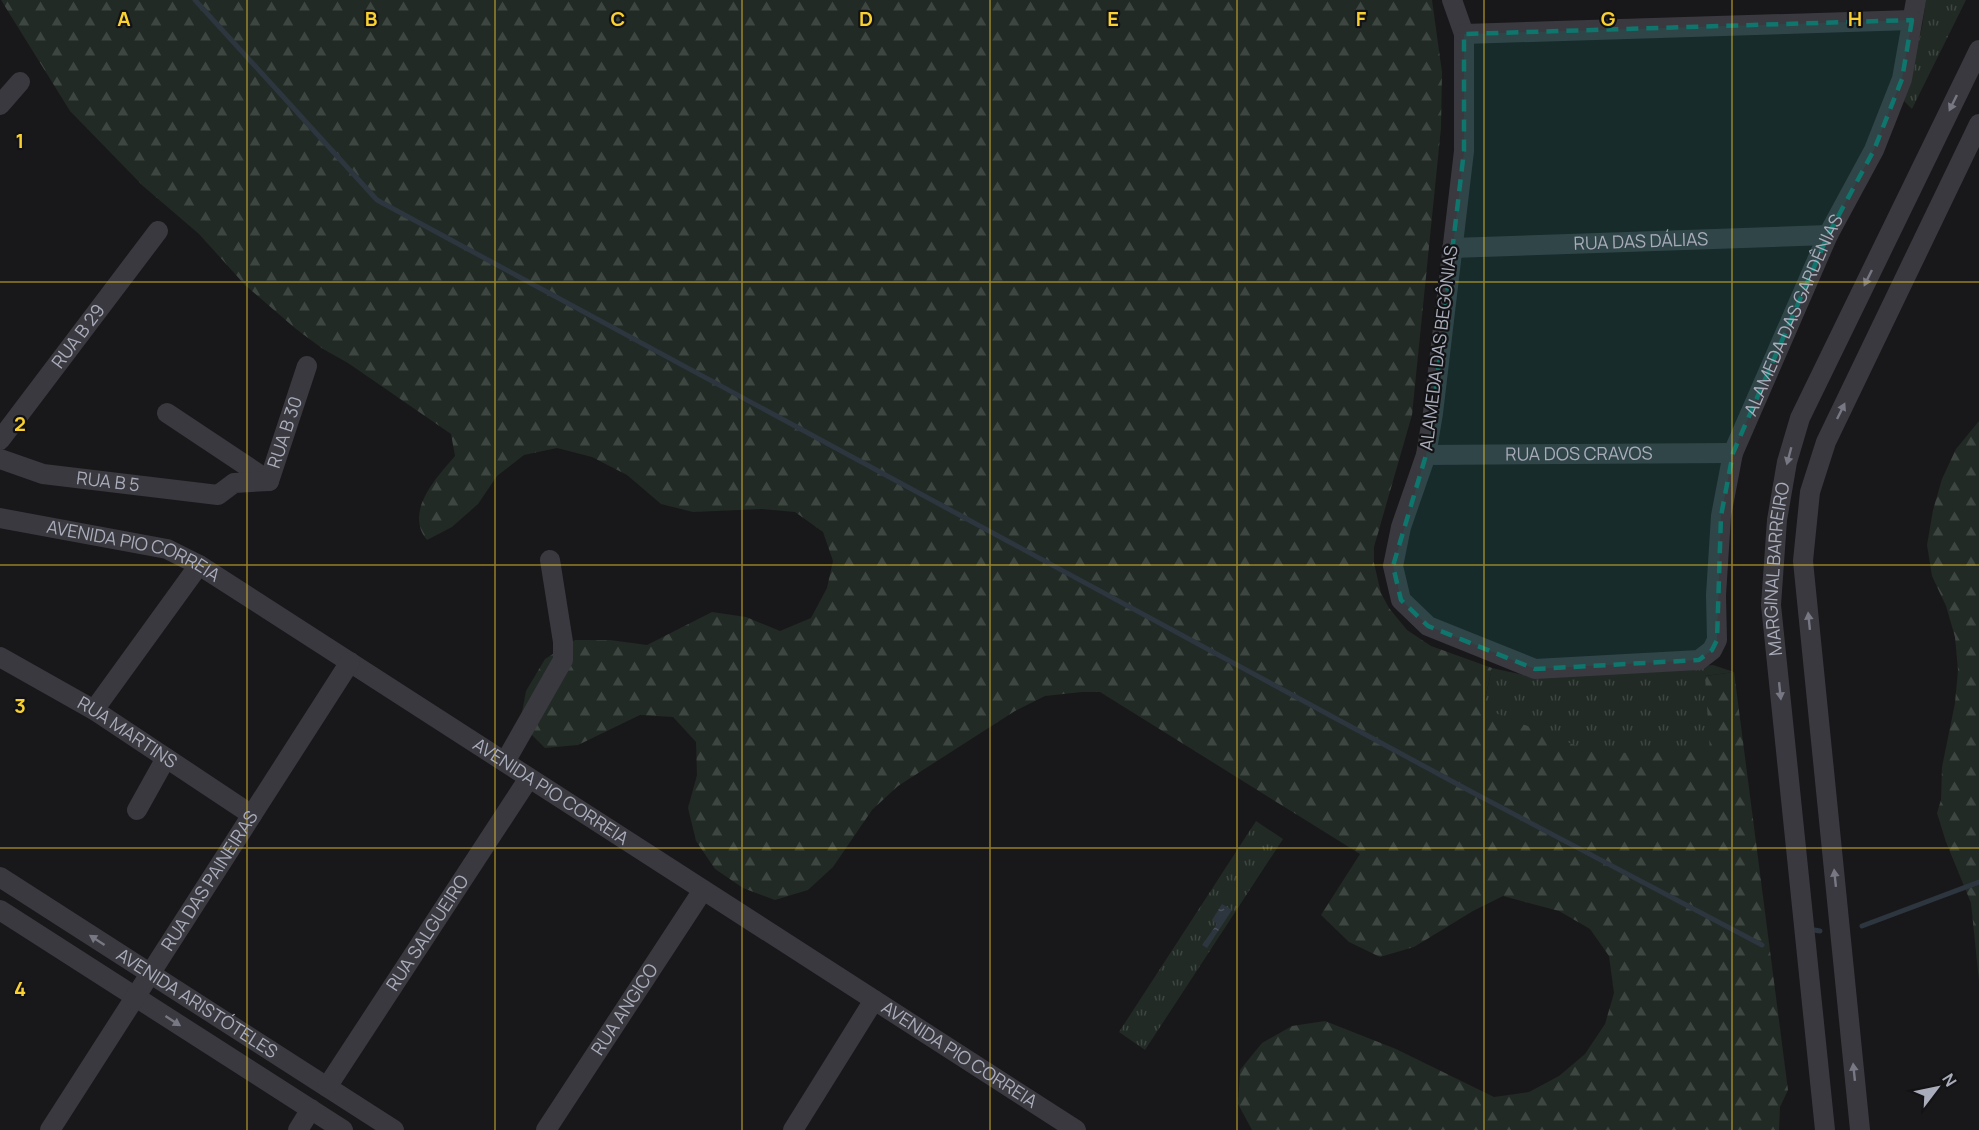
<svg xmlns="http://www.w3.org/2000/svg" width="1979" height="1130" font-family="Manrope,sans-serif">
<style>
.forest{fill:url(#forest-firs)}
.park{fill:url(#park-tufts)}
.water{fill:url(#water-ripples)}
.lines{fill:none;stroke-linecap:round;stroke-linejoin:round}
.stream{stroke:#2d353f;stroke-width:5}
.minor{stroke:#39393f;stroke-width:20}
.oneway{fill:#777883}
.marked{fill:#0f766e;fill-opacity:0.2;stroke:#0f766e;stroke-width:4.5;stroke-dasharray:12 8;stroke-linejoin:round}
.grid{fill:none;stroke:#fad130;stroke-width:1.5;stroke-opacity:0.55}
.labels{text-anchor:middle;stroke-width:4.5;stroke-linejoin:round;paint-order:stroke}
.street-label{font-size:18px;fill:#a9acba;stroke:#131315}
.grid-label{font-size:20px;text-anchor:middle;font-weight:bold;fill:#fad130;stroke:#131315;stroke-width:4.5;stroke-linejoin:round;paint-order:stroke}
</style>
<defs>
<pattern id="forest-firs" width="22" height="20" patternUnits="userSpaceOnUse" patternTransform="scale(1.5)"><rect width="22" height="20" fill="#212a24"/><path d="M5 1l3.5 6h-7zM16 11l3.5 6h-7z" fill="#3e4642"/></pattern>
<pattern id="park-tufts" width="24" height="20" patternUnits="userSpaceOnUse" patternTransform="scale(1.5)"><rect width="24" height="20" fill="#212a24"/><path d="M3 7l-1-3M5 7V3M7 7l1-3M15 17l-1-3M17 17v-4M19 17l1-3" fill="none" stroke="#3e4642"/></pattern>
<pattern id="water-ripples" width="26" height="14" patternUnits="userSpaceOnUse" patternTransform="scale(1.5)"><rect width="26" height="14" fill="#2d353f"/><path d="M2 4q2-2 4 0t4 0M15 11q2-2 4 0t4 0" fill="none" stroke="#495059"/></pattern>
</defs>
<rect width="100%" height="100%" fill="#18181a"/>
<path class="forest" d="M1,0H1432L1442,72L1441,128L1412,415L1374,547V563L1381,593L1389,608L1407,630L1431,646L1492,668L1483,708L1734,672L1788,1090L1780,1107L1779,1130H1252L1238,1104L1240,1070L1262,1043L1292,1026L1325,1021L1396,1049L1494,1097L1529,1092L1559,1076L1585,1054L1605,1024L1614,993L1609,956L1590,929L1559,911L1503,896L1473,911L1414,947L1380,957L1349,942L1321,915L1360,854L1100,692H1082L1045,696L1015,711L898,786L872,810L833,867L808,890L775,900L743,888L715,869L696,841L688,808L697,775L696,742L673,717L640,715L578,745L545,748L520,723L526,691L545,659L575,640H610L647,645L712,612L746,617L780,631L811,618L827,588L833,561L823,532L795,512L762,509L693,512L661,504L627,475L592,457L557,448L524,455L497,476L478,504L452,527L427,540C404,512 436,478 455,456L451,434L348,363L323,349L296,329L245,285L199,234L143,186L70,111Z
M1979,421V1060V981L1971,903L1946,842L1937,813L1941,800L1942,767L1955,703L1958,670L1955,637L1946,606L1932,576L1927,545L1933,510L1942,479L1956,449Z"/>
<path class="park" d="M1926,0H1966L1912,109L1904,101L1922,27Z
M1713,665L1734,672L1705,676L1710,752L1594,753L1483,708L1492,668L1538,678Z
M1256,821L1283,839L1145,1050L1119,1032Z"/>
<path class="water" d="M1222,904L1232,910L1207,948L1202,945L1217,924L1212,920Z"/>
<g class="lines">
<path class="stream" d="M195,0L377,200L1470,791L1762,945
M1862,926L1979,882
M1814,930L1820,931"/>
<g class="minor">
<path id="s1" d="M1452,0L1464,34V151L1433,413L1426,455L1401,527L1393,566L1401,600L1428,626L1535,669L1699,660L1712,650L1717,640L1716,595L1721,516L1733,453L1828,235L1874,150L1902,79L1916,0"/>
<path d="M1464,34L1912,20"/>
<path d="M0,105L20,82"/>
<path id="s2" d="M1452,248L1828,235"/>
<path d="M167,413L269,481"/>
<path id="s3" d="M0,440L158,231"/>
<path id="s4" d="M1426,455L1733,453"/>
<path id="s5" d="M0,459L43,474L218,495L234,483L269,481L307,366"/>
<path id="s6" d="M0,518L167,549L199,565L1076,1130"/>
<path id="s7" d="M0,657L94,710L252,815"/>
<path d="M94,710L199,565"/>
<path d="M505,762L563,660V642L550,560"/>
<path d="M137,810L166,758"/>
<path id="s8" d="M0,877L394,1130"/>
<path d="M0,910L343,1130"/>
<path id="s9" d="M327,1087L529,778"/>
<path id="s10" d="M50,1130L350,662"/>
<path d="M298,1130L311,1109"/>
<path id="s11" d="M546,1130L703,890"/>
<path d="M793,1130L874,1000"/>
<path id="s12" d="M1825,1130L1771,605L1777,520L1787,462L1800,418L1979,50"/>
<path d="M1860,1130L1803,561L1810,492L1826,442L1979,124"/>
</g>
</g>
<defs><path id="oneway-solid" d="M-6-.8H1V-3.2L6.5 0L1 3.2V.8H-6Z" transform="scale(1.5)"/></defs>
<g class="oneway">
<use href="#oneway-solid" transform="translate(1953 103) rotate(116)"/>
<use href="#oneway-solid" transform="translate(1868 278) rotate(116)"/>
<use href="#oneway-solid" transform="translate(1841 411) rotate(-64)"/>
<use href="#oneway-solid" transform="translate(1789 456) rotate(105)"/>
<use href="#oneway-solid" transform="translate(1809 621) rotate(-96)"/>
<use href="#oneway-solid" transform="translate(1780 691) rotate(84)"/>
<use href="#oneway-solid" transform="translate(1835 878) rotate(-96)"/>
<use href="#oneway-solid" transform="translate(97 940) rotate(-147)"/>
<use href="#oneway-solid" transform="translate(173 1021) rotate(33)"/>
<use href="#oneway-solid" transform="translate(1854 1072) rotate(-96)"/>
</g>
<path class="marked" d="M1912,20L1902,79L1874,150L1828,235L1733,453L1721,516L1717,640L1712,650L1699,660L1535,669L1428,626L1401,600L1393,566L1426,455L1433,413L1464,151V34Z"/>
<path class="grid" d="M247,0V1130M495,0V1130M742,0V1130M990,0V1130M1237,0V1130M1484,0V1130M1732,0V1130M0,282H1979M0,565H1979M0,848H1979"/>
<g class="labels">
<g class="street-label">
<text dy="6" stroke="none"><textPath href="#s2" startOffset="189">RUA DAS DÁLIAS</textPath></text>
<text dy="6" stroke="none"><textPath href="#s1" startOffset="1294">ALAMEDA DAS GARDÊNIAS</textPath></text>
<text dy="6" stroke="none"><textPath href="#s3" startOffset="130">RUA B 29</textPath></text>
<text transform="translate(1439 348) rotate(-83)" y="6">ALAMEDA DAS BEGÔNIAS</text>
<text dy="6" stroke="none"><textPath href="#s5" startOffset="328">RUA B 30</textPath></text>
<text dy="6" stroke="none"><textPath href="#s4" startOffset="153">RUA DOS CRAVOS</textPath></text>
<text dy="6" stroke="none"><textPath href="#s5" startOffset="111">RUA B 5</textPath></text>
<text dy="6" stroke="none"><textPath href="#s6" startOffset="138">AVENIDA PIO CORREIA</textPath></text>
<text dy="6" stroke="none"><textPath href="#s12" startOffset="564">MARGINAL BARREIRO</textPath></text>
<text dy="6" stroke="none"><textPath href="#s7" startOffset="148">RUA MARTINS</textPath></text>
<text dy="6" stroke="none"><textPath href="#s6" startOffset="624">AVENIDA PIO CORREIA</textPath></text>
<text dy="6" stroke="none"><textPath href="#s10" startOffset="296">RUA DAS PAINEIRAS</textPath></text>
<text dy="6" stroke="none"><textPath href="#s9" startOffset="184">RUA SALGUEIRO</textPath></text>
<text dy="6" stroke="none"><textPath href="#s8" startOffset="234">AVENIDA ARISTÓTELES</textPath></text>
<text dy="6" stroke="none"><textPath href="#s11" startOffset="144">RUA ANGICO</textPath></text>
<text dy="6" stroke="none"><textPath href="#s6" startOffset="1110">AVENIDA PIO CORREIA</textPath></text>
</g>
</g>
<g class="grid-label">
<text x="124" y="26">A</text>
<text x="371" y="26">B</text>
<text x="618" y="26">C</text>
<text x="866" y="26">D</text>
<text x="1113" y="26">E</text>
<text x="1361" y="26">F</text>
<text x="1608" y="26">G</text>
<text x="1855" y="26">H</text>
<text x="20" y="148">1</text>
<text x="20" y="431">2</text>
<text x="20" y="713">3</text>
<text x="20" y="996">4</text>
</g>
<g transform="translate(1937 1088) rotate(58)" stroke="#131315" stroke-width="4.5" paint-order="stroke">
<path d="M0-4.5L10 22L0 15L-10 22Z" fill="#a9acba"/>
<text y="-9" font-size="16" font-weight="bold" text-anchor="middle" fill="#a9acba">N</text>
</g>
</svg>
